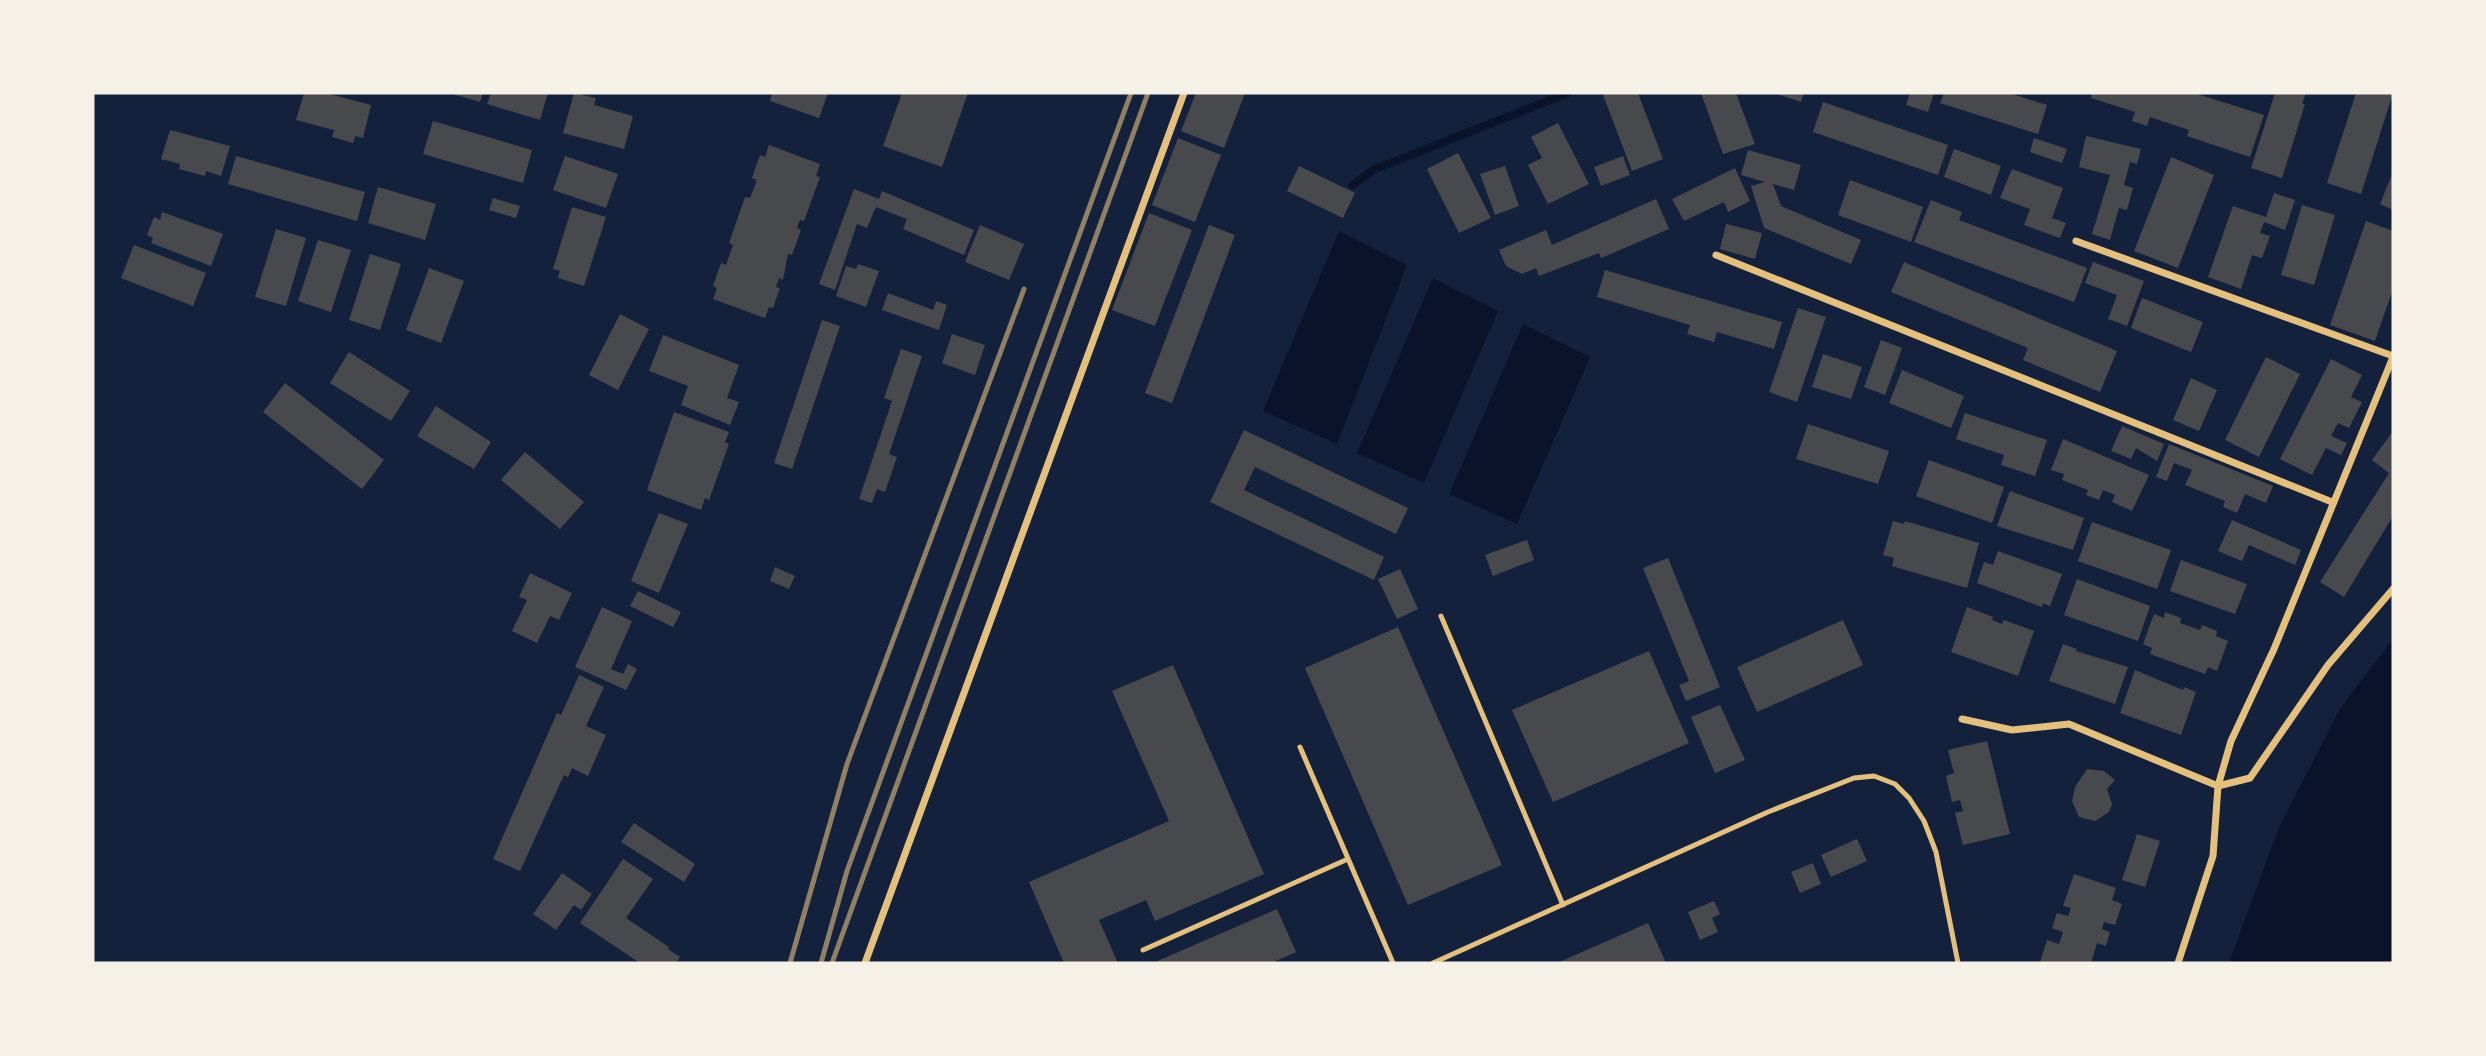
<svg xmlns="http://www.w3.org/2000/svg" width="2486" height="1056" font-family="Quicksand,sans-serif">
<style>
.water{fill:#0b132b}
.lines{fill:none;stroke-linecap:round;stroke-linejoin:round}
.stream{stroke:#0b132b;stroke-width:8}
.building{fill:#48494c}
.service{stroke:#e5c07b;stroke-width:5}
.minor{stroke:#e5c07b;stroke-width:7}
.rail{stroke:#918062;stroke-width:5}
</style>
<rect width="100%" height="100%" fill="#14213d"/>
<path class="water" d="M1339,231L1407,265L1337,444L1263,411Z
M1433,278L1498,311L1424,483L1357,453Z
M1523,324L1590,357L1517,524L1449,494Z
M2393,639V963H2229L2279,827L2341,707Z"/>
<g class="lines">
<path class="stream" d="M1353,185L1373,170L1568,93"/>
</g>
<path class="building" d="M304,93H326L371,105L363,138L355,136L353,143L332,137L334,130L296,120Z
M449,93H483L480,102Z
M491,93H548L540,120L487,104Z
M574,93L596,98L594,105L633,116L624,149L563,133Z
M772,93H828L819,118L770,101Z
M902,93H968L942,167L883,146Z
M1196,93H1245L1224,148L1181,131Z
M1608,93H1638L1663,159L1632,171L1603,95Z
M1701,93H1736L1755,144L1723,154Z
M1774,93H1804L1801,102Z
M1910,93H1934L1928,112L1906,105Z
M1944,93H2009L2047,105L2038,134L1940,103Z
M2092,93H2194L2264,115L2250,157L2187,136L2189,130L2150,117L2147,126L2132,121L2135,112L2091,98Z
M2275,93H2306L2302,103L2305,104L2282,178L2251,168Z
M2356,93H2393L2361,194L2327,183Z
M1823,102L1948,145L1938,175L1813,132Z
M433,121L532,150L523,183L423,154Z
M1558,123L1589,184L1548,204L1528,165L1542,158L1531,137Z
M170,130L230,146L221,176L206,171L205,176L179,169L180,164L161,159Z
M2086,136L2141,149L2137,164L2130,162L2124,185L2133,188L2127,210L2119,208L2110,240L2092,234L2110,175L2079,167Z
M1178,138L1221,155L1195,222L1152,205Z
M2034,138L2067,149L2062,163L2030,152Z
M769,145L820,164L816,176L820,177L804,221L800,220L797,228L801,230L792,255L788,254L783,280L779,278L776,287L780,288L773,308L769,307L765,318L713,299L717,288L713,286L721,263L726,265L733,245L729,243L745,197L750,198L757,180L752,178L760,155L765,157Z
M1954,149L2001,166L1991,195L1944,177Z
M1748,150L1801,165L1794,190L1773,184L1781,206L1861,240L1851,264L1764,228L1751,186L1765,182L1741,175Z
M1458,153L1491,218L1459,233L1427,169Z
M236,156L365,192L357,221L228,184Z
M565,156L618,174L606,208L553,190Z
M1623,156L1630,175L1601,186L1594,167Z
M2171,157L2214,175L2178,268L2134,251Z
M1299,166L1355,193L1343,218L1287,191Z
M1505,166L1519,206L1495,215L1480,174Z
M1735,168L1750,201L1728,212L1724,202L1684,221L1672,199Z
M2012,169L2063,188L2052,218L2066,223L2060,238L2024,225L2030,209L2000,198Z
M2393,172V210L2380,204Z
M1850,180L1923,207L1911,242L1838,215Z
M378,187L436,204L425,240L368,223Z
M854,189L879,199L882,191L974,230L964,255L903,229L907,219L876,207L867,228L857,224L835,290L819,284Z
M2274,193L2295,200L2285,230L2264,222L2260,233L2270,236L2262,258L2252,255L2241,289L2208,277L2233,206L2266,217Z
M493,198L520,206L516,218L489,210Z
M1656,199L1669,229L1601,258L1599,253L1539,276L1536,268L1522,274L1506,266L1499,250L1546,230L1552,245Z
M1931,200L1962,212L1959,220L2087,268L2074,302L1914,242Z
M2302,205L2335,215L2314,285L2281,275Z
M572,207L606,217L584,286L558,278L560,271L553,269Z
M162,212L223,234L211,266L151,243L153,238L147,235L154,217L160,220Z
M1149,213L1192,230L1155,326L1112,310Z
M2366,221L2393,231V289L2375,341L2330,325Z
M1726,224L1762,233L1755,259L1720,249Z
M980,225L1024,244L1009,280L965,262Z
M1209,225L1235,235L1172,403L1145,393Z
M276,229L306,238L286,306L255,297Z
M318,240L351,250L331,312L298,301Z
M134,245L206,273L193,306L121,278Z
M370,254L401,264L380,330L349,320Z
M1904,262L2117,351L2100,392L2023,360L2028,348L1891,292Z
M2093,262L2144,281L2127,326L2108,319L2117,295L2085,283Z
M858,264L879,271L866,307L836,296L846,266L856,269Z
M429,268L464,281L441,343L406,330Z
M1605,270L1782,322L1774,349L1717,332L1714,342L1687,334L1690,325L1597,297Z
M888,293L933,310L936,301L947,305L939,330L882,310Z
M2142,298L2203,322L2191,352L2131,328Z
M1798,308L1826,317L1797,402L1769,392Z
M620,314L649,329L618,390L589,375Z
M822,320L840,326L792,469L774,463Z
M952,334L985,345L975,375L942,363Z
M663,335L739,365L727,398L739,402L730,425L681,405L688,386L649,371Z
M1881,340L1902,348L1885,395L1864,387Z
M901,349L922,356L889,454L897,457L885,492L877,489L872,503L859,499L892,401L884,398Z
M349,352L410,391L391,421L330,383Z
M1823,354L1862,367L1851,399L1812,387Z
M2266,357L2300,374L2259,457L2225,440Z
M2331,359L2362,375L2351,397L2362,402L2349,428L2338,423L2331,436L2347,443L2341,455L2326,448L2312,475L2280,459Z
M1902,370L1964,396L1951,428L1889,403Z
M2191,378L2217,390L2199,431L2173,420Z
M285,383L384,460L362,489L263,412Z
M436,406L491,442L474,469L417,436Z
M674,412L729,432L725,442L729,444L709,500L705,498L701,510L647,490Z
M1965,413L2047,440L2035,476L2001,465L2004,455L1956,439Z
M1808,424L1889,451L1878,484L1796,459Z
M2122,426L2164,444L2157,461L2136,448L2131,459L2111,451Z
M1244,430L1408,508L1396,534L1255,467L1244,490L1384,557L1374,580L1210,502Z
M2393,431V516L2344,597L2320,582L2389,473L2372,460Z
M2063,439L2149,475L2132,511L2112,502L2115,495L2103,490L2099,500L2086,495L2088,490L2062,480L2064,474L2051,470Z
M2169,444L2273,486L2266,503L2245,494L2237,513L2223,507L2225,501L2185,485L2192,470L2174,463L2167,481L2156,477Z
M525,452L584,502L560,529L501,480Z
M1929,460L2004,487L1992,523L1916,496Z
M2010,491L2084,518L2073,550L1997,526Z
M659,513L688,524L659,593L631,581Z
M2232,520L2301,550L2295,565L2249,545L2242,561L2218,551Z
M1893,521L1904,524L1905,521L1979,543L1967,588L1892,566L1894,558L1883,555Z
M2092,522L2171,550L2157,589L2078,561Z
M1527,540L1534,560L1493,576L1485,555Z
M1998,551L2062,574L2050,606L2043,603L2042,607L1977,583L1984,562L1993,565Z
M1668,558L1720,687L1686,701L1679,685L1689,681L1643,568Z
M2181,560L2247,584L2235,614L2170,591Z
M775,567L795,576L789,589L770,581Z
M1400,569L1418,609L1397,619L1378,579Z
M530,573L572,593L559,620L550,616L537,643L512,631L527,600L519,597Z
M2077,579L2150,606L2138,641L2064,615Z
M638,591L681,612L673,627L630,606Z
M602,607L632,621L611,669L623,674L628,664L637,669L626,690L575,667Z
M1967,607L1993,617L1992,620L2002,624L2004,620L2034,631L2018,676L1951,652Z
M2165,612L2181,618L2180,623L2200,630L2202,625L2217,631L2216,636L2228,641L2217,671L2208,667L2205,674L2150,654L2152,648L2143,644L2154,614L2164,618Z
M1843,620L1863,665L1757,712L1737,667Z
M1398,627L1502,865L1408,905L1305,668Z
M2063,644L2077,649L2076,651L2128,667L2115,704L2049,681Z
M1649,651L1689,743L1553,802L1512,710Z
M1173,665L1264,874L1155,921L1146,900L1099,920L1118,963H1064L1029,882L1169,821L1112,691Z
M2135,670L2183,690L2184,687L2196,692L2181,735L2120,713Z
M579,675L604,687L586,726L606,735L588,776L572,768L568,777L564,775L520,871L493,859L557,713L561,715Z
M1720,705L1745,760L1715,773L1691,717Z
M1987,741L2010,834L1963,845L1955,813L1963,811L1960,800L1952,802L1946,776L1954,773L1948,750Z
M2087,769L2104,771L2115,780L2107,789L2112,804L2109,812L2095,821L2079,817L2072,801L2075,787Z
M634,823L695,864L684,882L621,842Z
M2137,834L2160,841L2145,887L2122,880Z
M1857,839L1867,861L1831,877L1821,855Z
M623,859L653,879L626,918L669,947L668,949L680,957L676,963H640L580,923Z
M1813,863L1821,884L1800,893L1791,872Z
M562,873L592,894L581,910L574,905L556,930L533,914Z
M2074,874L2116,888L2112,900L2122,904L2115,925L2104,922L2102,929L2110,932L2106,946L2097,943L2091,963L2040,962L2047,940L2059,944L2063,932L2052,928L2057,913L2068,916L2071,908L2063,906Z
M1714,901L1720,914L1712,918L1718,932L1700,940L1688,912Z
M1277,909L1296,952L1271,963H1153Z
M1648,923L1666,963H1557Z"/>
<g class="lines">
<path class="service" d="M1441,616L1563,905
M1300,747L1393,963
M1143,950L1348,859
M1433,963L1768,812L1854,778L1874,776L1895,784L1909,798L1924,821L1936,852L1958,963"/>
<path class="minor" d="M2076,241L2393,356
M1716,255L2332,502
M1962,719L2012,730L2069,724L2218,786L2250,778L2328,665L2393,589
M865,963L1184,93
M2178,963L2213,856L2218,786L2231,741L2274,649L2393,357"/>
<path class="rail" d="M790,963L847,764L1024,289
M821,963L847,871L1131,93
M832,963L1148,93"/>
</g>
<rect width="2486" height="1056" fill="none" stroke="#f6f1e7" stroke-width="189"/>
</svg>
